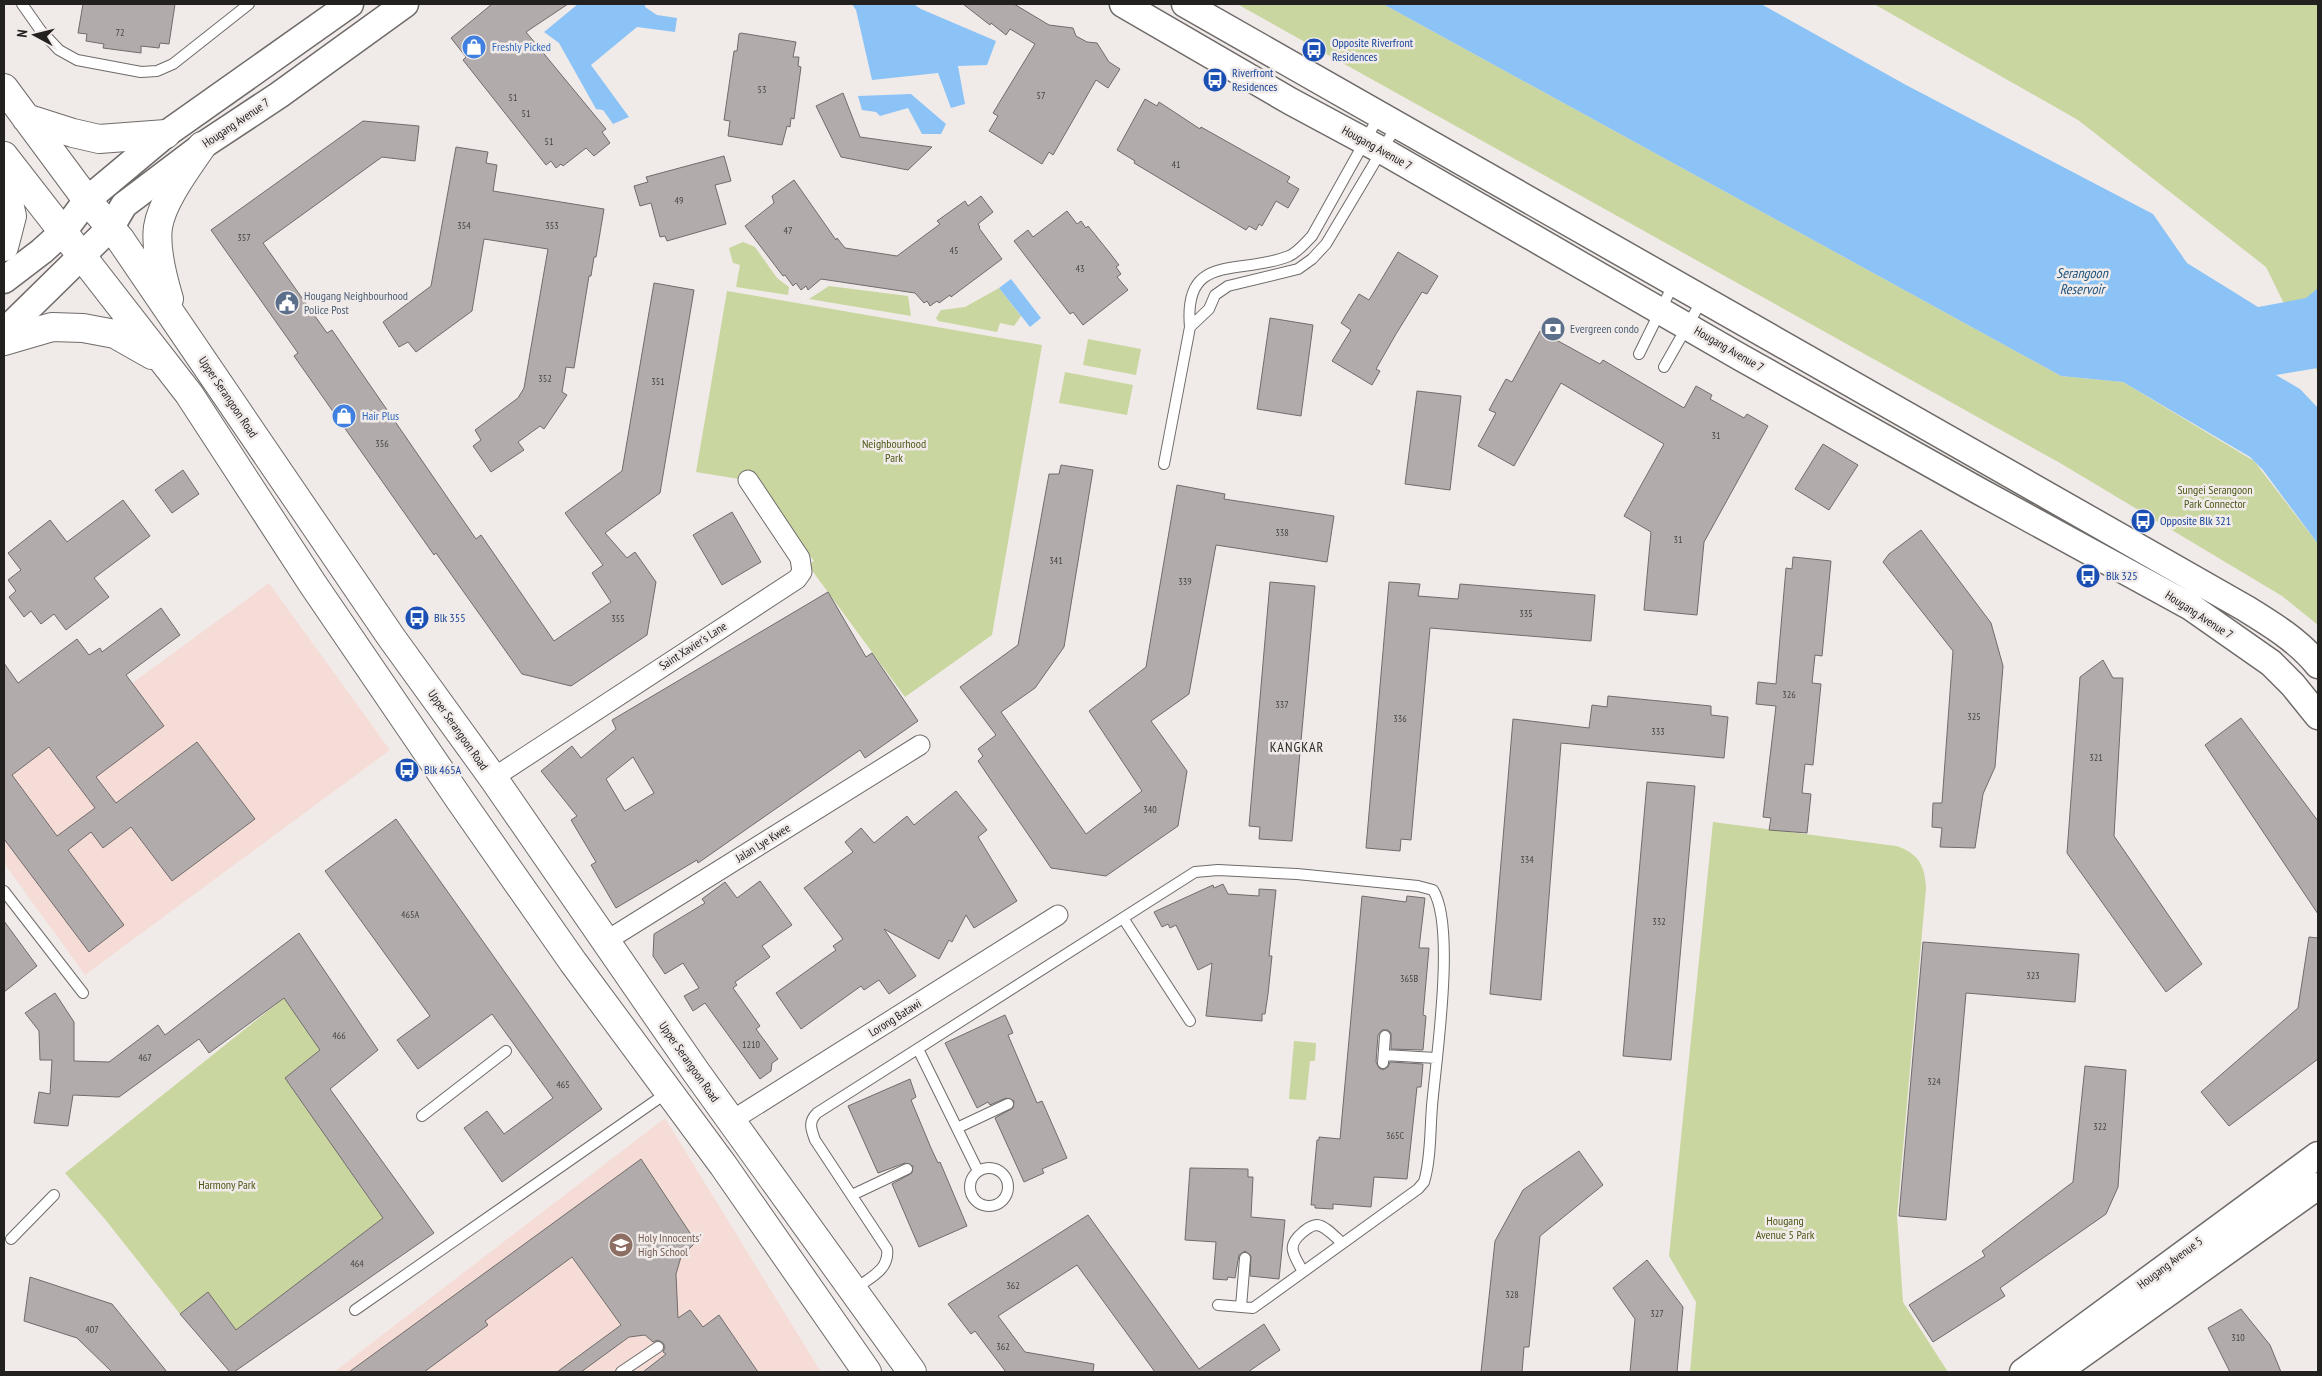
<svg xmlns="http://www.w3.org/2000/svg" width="2322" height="1376" font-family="'PT Sans Narrow',sans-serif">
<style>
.education{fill:#f6dcd6}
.green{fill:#cad69f}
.water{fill:#8bc3f6}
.building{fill:#b1acab;stroke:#716c6c;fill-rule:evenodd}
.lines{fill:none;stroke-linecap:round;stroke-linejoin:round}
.lane-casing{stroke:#6f6b69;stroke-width:12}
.street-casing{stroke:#6f6b69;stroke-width:21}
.secondary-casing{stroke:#6f6b69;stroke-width:29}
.primary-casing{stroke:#6f6b69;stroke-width:30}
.lane{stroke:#fff;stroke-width:10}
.street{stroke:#fff;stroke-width:19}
.secondary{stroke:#fff;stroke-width:26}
.primary{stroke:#fff;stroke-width:28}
.labels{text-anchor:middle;stroke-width:5;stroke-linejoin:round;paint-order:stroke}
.number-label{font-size:10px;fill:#464443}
.transit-label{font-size:12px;fill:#164399;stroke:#f0ebe9;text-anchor:start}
.shop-label{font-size:12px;fill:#366cbe;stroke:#f0ebe9;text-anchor:start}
.street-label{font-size:12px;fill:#232120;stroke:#f0ebe9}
.service-label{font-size:12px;fill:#4e5e75;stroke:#f0ebe9;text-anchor:start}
.park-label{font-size:12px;fill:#4d5817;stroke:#f0ebe9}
.education-label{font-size:12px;fill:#785e54;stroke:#f0ebe9;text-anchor:start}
.water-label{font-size:14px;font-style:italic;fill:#22557f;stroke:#f0ebe9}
.neighbourhood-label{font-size:14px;letter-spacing:1px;fill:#2c2827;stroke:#f0ebe9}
</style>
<rect width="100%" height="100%" fill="#f0ebe9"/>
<path class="education" d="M269,583L390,750L85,975L4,863V716L64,671L94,711Z
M665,1118L821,1372H334Z"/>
<path class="green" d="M1237,4H1383L2061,376L2123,382L2254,461L2318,544V625L2282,596L2060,463Z
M1874,4H2318V373L2266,267L2078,120Z
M743,242L755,247L777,278L789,287L788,295L736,287L740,265L733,263L729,248Z
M829,286L908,296L911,316L809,299Z
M999,288L1021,316L1014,326L1000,323L997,332L938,321L936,318L941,310L965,307Z
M727,291L1042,345L992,635L905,697L808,565L814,561L758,482L696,472Z
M1088,339L1141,349L1136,375L1083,365Z
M1065,372L1133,385L1127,415L1059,403Z
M1713,822L1896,846C1918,853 1925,865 1926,888L1897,1216L1903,1302L1948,1372H1690L1696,1302L1669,1256Z
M284,998L320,1050L286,1078L383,1218L236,1330L208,1293L180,1314L104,1218L65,1173Z
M1294,1041L1316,1043L1315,1061H1310L1306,1100L1289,1099Z"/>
<path class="water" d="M578,4H645V7L657,15L677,18L675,32L637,27L591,65L629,117L613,124L603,110L596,109L559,43L544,32Z
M852,4H913L921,9L996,41L987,65L958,66L965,104L951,108L938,73L872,80L856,10Z
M1383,4H1761L1906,85L2153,214L2187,263L2258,307L2306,298L2318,288V368L2276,375L2300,389L2318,408V544L2263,470L2250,457L2123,382L2061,376Z
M911,94L946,124L941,134H922L908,108L880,116L876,112L862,110L858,96Z
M1011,279L1041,318L1030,327L999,288Z"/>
<path class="building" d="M83,4H175L169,44L160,43L159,48L141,46V53L103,48L104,44L86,41L87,34L78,33Z
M492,4H568L526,32L606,129L602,132L610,143L594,156L586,148L563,166L561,164L556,168L551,161L546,165L463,60L466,57L451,38Z
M963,4H1014L1049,25L1073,28L1076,36L1087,42L1097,43L1109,62L1120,69L1108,88L1096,80L1053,155L1049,152L1042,164L989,131L998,116L993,113L1035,44L1010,29L1006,35L991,23L990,25Z
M741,33L796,42L793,57H799L798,66L801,67L794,119L791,118L790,127L787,126L782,145L728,136L730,121L724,120L734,51H737L739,34Z
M843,93L860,137L932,147L908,170L841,157L816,106Z
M1145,99L1157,106L1159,102L1200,129L1201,127L1290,177L1287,182L1299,189L1288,208L1276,201L1262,226L1259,224L1256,230L1249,226L1246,230L1134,163L1135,161L1117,150Z
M363,121L419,126L415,161L382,157L263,243L327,333L332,330L476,539L481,535L554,641L611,602L592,573L603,565L565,513L622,471L654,283L694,290L660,493L605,533L627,558L635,552L656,582L647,635L571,686L522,674L436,553L434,555L294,356L298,353L211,230Z
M456,147L488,152L486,163L497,165L493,191L604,209L596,257H594L591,276H589L574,368L566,367L562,392L567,395L544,429L540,426L518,442L524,450L491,472L473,446L481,440L475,430L518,398L524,388L548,249L484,239L472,311L416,352L408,342L399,347L383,322L431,286Z
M724,156L731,181L715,185L726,224L667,241L665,236L660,237L651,203L640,206L634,186L648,182L646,177Z
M794,180L836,240L837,238L845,248L897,256L940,224L937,221L965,201L968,206L981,196L993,212L978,224L980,227L979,228L1002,259L951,297L950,295L939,303L937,301L930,306L927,301L924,303L915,293L821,279L808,290L806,286L801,290L796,283L793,286L785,275L783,276L745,226L774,203L772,196Z
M1067,211L1077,224L1081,221L1086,228L1088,226L1109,252L1119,265L1116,267L1121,274L1117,277L1128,290L1083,325L1073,312L1070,314L1014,241L1028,230L1033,237Z
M1398,252L1438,276L1427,294L1422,292L1396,334L1376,369L1380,371L1372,385L1332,361L1351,330L1341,323L1359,294L1369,300Z
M1270,318L1313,325L1301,416L1257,409Z
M1540,331L1600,364L1603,360L1684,408L1696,386L1712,395L1710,399L1744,418L1747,414L1768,426L1704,542L1697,615L1644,610L1651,532L1624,516L1664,444L1561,383L1514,466L1478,446L1496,413L1489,410L1506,379L1512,382Z
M1417,391L1461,396L1450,490L1405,484Z
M1823,444L1858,465L1829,510L1795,489Z
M1061,465L1093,470L1064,647L1035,688L1001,712L1086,834L1142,791L1089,711L1146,667L1177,485L1225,494L1224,499L1334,516L1327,562L1216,545L1189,694L1151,721L1187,771L1178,826L1106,876L1051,868L978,761L983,756L978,749L996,735L960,687L1018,645L1049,474H1059Z
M183,470L199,494L172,513L155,490Z
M123,500L150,536L94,578L109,597L66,630L54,614L41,624L31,611L24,617L9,597L16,591L8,580L21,570L8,553L50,520L67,542Z
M732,512L761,562L722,585L693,535Z
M1921,530L1991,623L2003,666L1995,767L1983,794L1975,848L1940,847L1942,828L1932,827L1933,803H1942L1953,651L1883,562L1889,554Z
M1793,557L1831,561L1822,656L1815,655L1812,683L1821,684L1813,765L1805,764L1802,793L1811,794L1807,833L1769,830L1771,818L1763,817L1776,706L1756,704L1758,682L1776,684L1786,568L1792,569Z
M1270,582L1315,586L1292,841L1259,839L1260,827L1249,826Z
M1389,582L1420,584L1418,596L1458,599L1460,584L1595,595L1591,641L1430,628L1411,840L1401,839L1400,851L1366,848Z
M828,592L866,657L872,653L918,721L865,758L860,750L698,863L697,860L616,908L591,865L596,862L571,820L577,816L541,771L572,746L581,758L616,729L612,720ZM633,757L654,793L625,811L606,779Z
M161,608L180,635L126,675L164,726L96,777L116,803L197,742L255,819L172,881L131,827L103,848L91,832L68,850L124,925L89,952L4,839V663L18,683L77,639L89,655L100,648L102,652ZM49,747L95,808L57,836L12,775Z
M2103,660L2113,678H2123L2114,836L2202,964L2166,992L2067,853L2080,677Z
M1608,696L1711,706V715L1728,717L1724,758L1561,743L1541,1000L1490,994L1513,719L1589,728L1592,705L1607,707Z
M2241,718L2318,821V914L2205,745Z
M1647,782L1695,786L1671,1060L1623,1056Z
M956,791L987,830L978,837L1017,901L974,928L966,915L952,942L949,940L939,959L884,929L916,976L889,994L879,980L864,990L861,986L801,1029L776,993L836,950L833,946L843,939L804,888L853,852L845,842L861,828L874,843L907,816L914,825Z
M396,819L602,1109L502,1182L464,1128L487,1111L504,1134L553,1098L492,1014L418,1069L397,1040L430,1016L325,871Z
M760,881L792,925L762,946L770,957L735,982L737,985L733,988L760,1026L756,1029L778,1059L772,1063L771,1071L760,1079L705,1003L693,1011L684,996L699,988L683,963L665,974L653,956L654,934L705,903L702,899L725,882L737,898Z
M1223,884L1228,894L1259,896V889L1276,890L1269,956H1272L1268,994L1265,1014H1262V1021L1206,1016L1212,963L1198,970L1176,925L1170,928L1168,924L1162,927L1154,912L1213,885L1214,888Z
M1362,896L1406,902L1407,896L1425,898L1419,948H1429L1423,1015L1426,1016L1423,1050L1391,1049V1033L1388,1030H1382L1378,1035L1376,1062L1379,1068L1383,1070L1388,1067L1390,1062L1423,1064L1421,1087H1417L1407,1179L1374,1177L1371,1207L1333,1204V1209L1315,1208V1205H1311L1317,1140H1319V1137L1340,1139Z
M4,921L37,966L4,992Z
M299,933L378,1050L330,1089L434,1233L234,1372H230L180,1314L208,1292L236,1330L383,1218L285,1078L320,1050L284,998L209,1053L199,1039L119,1097L73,1095L68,1126L34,1123L39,1092L50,1094L52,1060H40L39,1031L25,1013L55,993L74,1022V1061L109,1062L158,1025L165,1035Z
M2309,937L2318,938V1059L2229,1126L2201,1092L2298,1008Z
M1923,942L2079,954L2075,1002L1966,993L1946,1220L1899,1216Z
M1005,1015L1013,1033L1008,1035L1037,1103L1042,1101L1067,1158L1042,1169L1044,1173L1024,1182L995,1118L1013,1108L1014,1101L1006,1098L990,1105L988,1102L977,1108L945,1043Z
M2085,1066L2126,1070L2118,1187L2106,1214L2000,1288L2005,1296L1933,1342L1909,1305L1985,1256L1982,1251L2073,1182Z
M910,1079L916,1097L911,1100L931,1148L938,1163L940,1162L967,1226L919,1247L892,1184L912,1173L913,1166L905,1163L878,1173L848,1106Z
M1579,1151L1603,1185L1540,1236L1529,1347H1524L1522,1372H1481L1495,1241L1523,1190Z
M641,1159L696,1242L681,1257L676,1274L678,1318L690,1310L703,1327L719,1315L758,1372H643L666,1354L663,1352L665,1347L663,1343L658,1340L653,1342L645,1335L629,1337L581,1372H557L621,1325L572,1257L485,1321L488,1325L424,1372H349Z
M1190,1168L1248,1169V1177H1253L1251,1217L1285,1220L1279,1279L1250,1276L1251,1256L1245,1251L1239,1255L1235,1278L1228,1277L1227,1280L1213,1279L1216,1242L1185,1240Z
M1088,1215L1199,1369L1264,1324L1280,1350L1248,1372H1155L1077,1265L998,1316L1025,1352L1094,1364L1093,1372H1006L975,1331L971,1334L948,1304Z
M1647,1260L1683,1307L1677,1372H1630L1635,1319L1613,1288Z
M30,1277L112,1304L167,1372H112L77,1338L24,1321Z
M2241,1309L2270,1345L2281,1372H2230L2208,1328Z"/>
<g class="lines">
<defs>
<path id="lane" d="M22,4L41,31L59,50L77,60L141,72L157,71L173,64L249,4
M1190,327L1209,309L1215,295L1228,286L1298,269L1312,259L1326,244L1397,125
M1639,354L1674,283
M1664,367L1702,300
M1164,464L1190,327C1183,251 1240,276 1289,256C1298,252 1305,243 1312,236L1379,116
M4,891L83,993
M1123,918L1190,1021
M918,1049L978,1171
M1384,1055L1436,1058
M1383,1063L1385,1036
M422,1116L506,1051
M957,1128L1008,1104
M970 1187a19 19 0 1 1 38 0a19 19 0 1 1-38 0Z
M852,1195L907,1169
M11,1239L54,1195
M1303,1272C1294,1254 1285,1247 1303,1232C1307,1229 1311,1225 1317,1225C1326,1226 1336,1238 1342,1243
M855,1289C869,1278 890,1270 887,1249L815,1140C811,1129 808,1122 817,1113L1195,872L1218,870L1297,874L1418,886L1433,890C1456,926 1436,1059 1432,1106C1430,1130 1431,1159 1424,1182L1418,1189L1253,1308L1218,1305
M1241,1307L1245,1258
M355,1310C460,1238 563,1164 668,1092
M621,1372L658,1347"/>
<path id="street" d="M493,778L797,579L802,572L800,558L748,480
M606,941L920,745
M731,1121L1058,915"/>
<path id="secondary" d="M1123,4L1290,101L1383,151L1740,357L1979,491L2191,607L2271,663L2293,685L2318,716
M1185,4L2245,608C2271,624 2299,641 2318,665
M4,280L42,251L63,232L87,200L166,134L350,4
M4,332L111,227L124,205L202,146L279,95L405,4
M2023,1372L2318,1155
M2057,1372L2318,1186"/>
<path id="primary" d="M4,88L87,200L120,239L391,637L493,778L696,1072L912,1372
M26,118L73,133L99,139L166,134
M4,156L189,394L312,583L462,803L573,962L723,1165L867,1372
M4,181L12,216L4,247
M169,299C163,279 155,249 158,227C162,201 187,168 202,146
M4,341L52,327L83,328L115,334L152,355"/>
</defs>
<use href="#lane" class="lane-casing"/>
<use href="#street" class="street-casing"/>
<use href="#secondary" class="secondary-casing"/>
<use href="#primary" class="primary-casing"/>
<use href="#lane" class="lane"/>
<use href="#street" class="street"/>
<use href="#secondary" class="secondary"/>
<use href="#primary" class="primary"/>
</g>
<defs>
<symbol id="shop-disc" viewBox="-11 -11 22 22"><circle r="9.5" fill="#3f7fe0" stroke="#f0ebe9"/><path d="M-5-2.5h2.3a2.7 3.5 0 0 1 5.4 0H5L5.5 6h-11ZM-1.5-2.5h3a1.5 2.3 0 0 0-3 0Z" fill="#fff"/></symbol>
<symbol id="bus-disc" viewBox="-11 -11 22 22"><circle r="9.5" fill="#1a4fb4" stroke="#f0ebe9"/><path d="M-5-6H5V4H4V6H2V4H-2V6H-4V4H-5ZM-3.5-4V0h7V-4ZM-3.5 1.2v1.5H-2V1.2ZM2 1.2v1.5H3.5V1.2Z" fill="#fff"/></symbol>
<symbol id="civic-disc" viewBox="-11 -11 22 22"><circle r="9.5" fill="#5c6f8a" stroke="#f0ebe9"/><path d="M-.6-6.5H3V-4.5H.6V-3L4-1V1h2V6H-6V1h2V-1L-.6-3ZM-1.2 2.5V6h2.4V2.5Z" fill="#fff"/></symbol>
<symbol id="bank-disc" viewBox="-11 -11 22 22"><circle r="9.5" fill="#5c6f8a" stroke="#f0ebe9"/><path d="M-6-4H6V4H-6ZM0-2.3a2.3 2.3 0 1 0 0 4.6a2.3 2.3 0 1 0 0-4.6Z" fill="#fff"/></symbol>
<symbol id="school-disc" viewBox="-11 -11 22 22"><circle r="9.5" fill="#8d6e63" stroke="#f0ebe9"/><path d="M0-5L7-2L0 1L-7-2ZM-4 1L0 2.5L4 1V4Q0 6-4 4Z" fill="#fff"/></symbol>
</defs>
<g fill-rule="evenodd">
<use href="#shop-disc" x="460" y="33" width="28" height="28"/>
<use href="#bus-disc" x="1300" y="36" width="28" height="28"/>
<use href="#bus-disc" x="1201" y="66" width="28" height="28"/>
<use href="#civic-disc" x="273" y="289" width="28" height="28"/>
<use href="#bank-disc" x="1539" y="315" width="28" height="28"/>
<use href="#shop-disc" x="330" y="402" width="28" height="28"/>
<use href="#bus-disc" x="2129" y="507" width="28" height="28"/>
<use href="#bus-disc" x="2074" y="562" width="28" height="28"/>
<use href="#bus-disc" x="403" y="604" width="28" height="28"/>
<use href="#bus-disc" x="393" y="756" width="28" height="28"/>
<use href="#school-disc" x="607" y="1231" width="28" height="28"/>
</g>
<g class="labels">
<g class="number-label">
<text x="120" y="36">72</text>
<text x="762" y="93">53</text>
<text x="1041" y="99">57</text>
<text x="513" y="101">51</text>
<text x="526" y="117">51</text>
<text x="549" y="145">51</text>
<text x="1176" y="168">41</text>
<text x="679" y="204">49</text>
<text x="464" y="229">354</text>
<text x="552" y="229">353</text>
<text x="788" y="234">47</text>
<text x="244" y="241">357</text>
<text x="954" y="254">45</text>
<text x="1080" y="272">43</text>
<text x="545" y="382">352</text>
<text x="658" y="385">351</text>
<text x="1716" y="439">31</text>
<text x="382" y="447">356</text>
<text x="1282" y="536">338</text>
<text x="1678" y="543">31</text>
<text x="1056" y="564">341</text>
<text x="1185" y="585">339</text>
<text x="1526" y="617">335</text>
<text x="618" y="622">355</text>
<text x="1789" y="698">326</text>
<text x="1282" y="708">337</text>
<text x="1974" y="720">325</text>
<text x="1400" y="722">336</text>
<text x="1658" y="735">333</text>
<text x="2096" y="761">321</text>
<text x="1150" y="813">340</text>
<text x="1527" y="863">334</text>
<text x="410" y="918">465A</text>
<text x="1659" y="925">332</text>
<text x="2033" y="979">323</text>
<text x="1409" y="982">365B</text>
<text x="339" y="1039">466</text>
<text x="751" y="1048">1210</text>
<text x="145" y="1061">467</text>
<text x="1934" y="1085">324</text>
<text x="563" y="1088">465</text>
<text x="2100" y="1130">322</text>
<text x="1395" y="1139">365C</text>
<text x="357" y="1267">464</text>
<text x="1013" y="1289">362</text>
<text x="1512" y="1298">328</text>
<text x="1657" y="1317">327</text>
<text x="92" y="1333">407</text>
<text x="2238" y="1341">310</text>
<text x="1003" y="1350">362</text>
</g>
<g class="transit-label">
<text x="1332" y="47">Opposite Riverfront<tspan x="1332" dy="14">Residences</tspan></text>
<text x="1232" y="77">Riverfront<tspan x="1232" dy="14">Residences</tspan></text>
<text x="2160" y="525">Opposite Blk 321</text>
<text x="2106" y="580">Blk 325</text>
<text x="434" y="622">Blk 355</text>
<text x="424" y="774">Blk 465A</text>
</g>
<g class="shop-label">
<text x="492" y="51">Freshly Picked</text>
<text x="362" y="420">Hair Plus</text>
</g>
<g class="street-label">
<text transform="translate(236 123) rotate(-34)" y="4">Hougang Avenue 7</text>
<text transform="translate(1377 148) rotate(29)" y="4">Hougang Avenue 7</text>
<text transform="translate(1729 349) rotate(30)" y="4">Hougang Avenue 7</text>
<text transform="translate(228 397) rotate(56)" y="4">Upper Serangoon Road</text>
<text transform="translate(2199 615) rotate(33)" y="4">Hougang Avenue 7</text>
<text transform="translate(693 646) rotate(-33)" y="4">Saint Xavier's Lane</text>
<text transform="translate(458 730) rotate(55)" y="4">Upper Serangoon Road</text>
<text transform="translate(763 843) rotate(-32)" y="4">Jalan Lye Kwee</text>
<text transform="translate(895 1018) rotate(-32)" y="4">Lorong Batawi</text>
<text transform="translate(689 1062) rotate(55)" y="4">Upper Serangoon Road</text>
<text transform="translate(2170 1263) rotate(-37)" y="4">Hougang Avenue 5</text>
</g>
<g class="service-label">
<text x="304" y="300">Hougang Neighbourhood<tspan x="304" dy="14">Police Post</tspan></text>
<text x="1570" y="333">Evergreen condo</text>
</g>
<g class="park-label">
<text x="894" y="448">Neighbourhood<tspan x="894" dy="14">Park</tspan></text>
<text x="2215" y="494">Sungei Serangoon<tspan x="2215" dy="14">Park Connector</tspan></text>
<text x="227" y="1189">Harmony Park</text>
<text x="1785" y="1225">Hougang<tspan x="1785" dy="14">Avenue 5 Park</tspan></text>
</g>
<g class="education-label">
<text x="638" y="1242">Holy Innocents'<tspan x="638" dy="14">High School</tspan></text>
</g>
<g class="water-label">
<text x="2082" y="278">Serangoon<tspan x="2082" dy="16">Reservoir</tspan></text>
</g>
<g class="neighbourhood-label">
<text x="1297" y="752">KANGKAR</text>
</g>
</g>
<rect width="2322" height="1376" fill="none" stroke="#232120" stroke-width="10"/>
<g transform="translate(35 35) rotate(277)" stroke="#f0ebe9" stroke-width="4" paint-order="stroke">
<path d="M0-4L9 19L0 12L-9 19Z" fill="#232120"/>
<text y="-8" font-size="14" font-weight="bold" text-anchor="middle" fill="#232120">N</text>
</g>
</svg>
